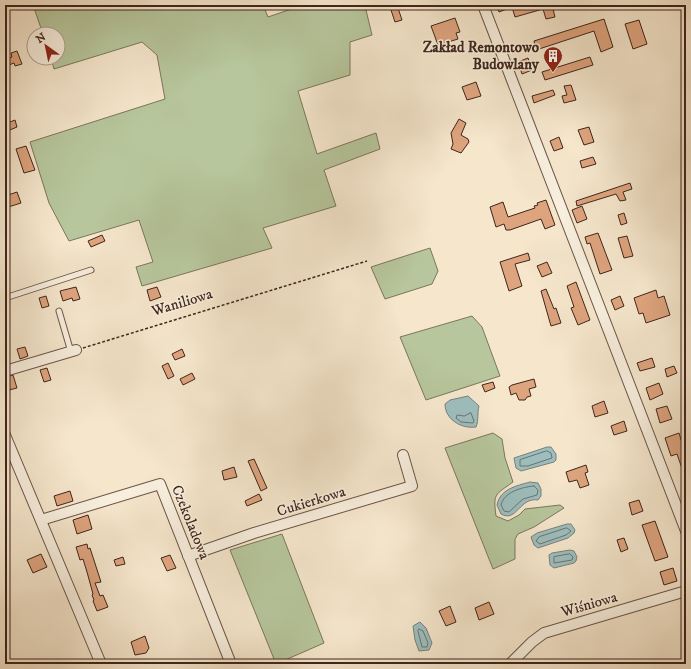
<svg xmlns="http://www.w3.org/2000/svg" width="691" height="669" font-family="'IM FELL DW Pica',serif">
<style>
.green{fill:#b7c69c;stroke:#7b765c}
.water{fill:#9dbebe;stroke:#77817d}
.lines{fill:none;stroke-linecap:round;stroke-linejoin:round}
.shore{stroke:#6e726d;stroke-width:1}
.building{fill:#dea47e;stroke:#3f251c}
.service-casing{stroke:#6c5548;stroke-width:7}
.minor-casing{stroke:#6c5548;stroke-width:12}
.path{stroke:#3f251c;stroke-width:1.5;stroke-dasharray:3 2;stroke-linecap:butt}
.service{stroke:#f8efde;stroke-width:5}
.minor{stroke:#f8efde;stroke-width:10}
.labels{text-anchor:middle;stroke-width:3;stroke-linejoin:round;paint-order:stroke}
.poi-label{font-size:15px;font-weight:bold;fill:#3f251c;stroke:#f8efde;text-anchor:end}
.street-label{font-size:15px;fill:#3f251c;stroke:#f8efde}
</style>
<rect width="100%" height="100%" fill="#f5e6cc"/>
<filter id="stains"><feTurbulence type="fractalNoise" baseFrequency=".005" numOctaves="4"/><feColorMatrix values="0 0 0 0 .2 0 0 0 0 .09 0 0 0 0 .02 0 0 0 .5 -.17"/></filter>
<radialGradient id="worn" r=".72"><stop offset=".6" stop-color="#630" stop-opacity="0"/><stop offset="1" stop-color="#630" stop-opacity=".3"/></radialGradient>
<path class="green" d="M33,5H263L268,17L303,5H382L366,10L372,35L350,42V75L298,91L317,154L376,133L380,149L324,170L336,206L263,228L272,248L142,286L136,267L153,262L139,220L69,241L49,203L30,142L165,99L157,55L142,42L54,69L51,58H58V34H43Z
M430,248L438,271L432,284L385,299L371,267Z
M472,316L482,327L500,376L426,400L400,337Z
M493,433L502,439L505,458L513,482C495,495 493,493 496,516L508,521L519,515L525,509L560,505L564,508L534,527L518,534L515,539V559L493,569L445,448Z
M282,534L324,643L276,664L230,550Z"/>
<path class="water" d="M468,396L479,406C477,413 479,420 476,427C462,429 445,420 445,404L450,400Z
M547,447H551L556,454V460L554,462L521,471L516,468L514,458Z
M530,482L538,483L541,489V496L538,500C519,497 517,523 501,514L497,505C500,489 516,486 530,482Z
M567,524H571L575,530L574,533L568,538L538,548L534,545L531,537L537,533Z
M570,550L574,551L577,557L576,561L574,563L554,568L550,565L549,555L552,553Z
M420,622L426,628L432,643L429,650L419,651L415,640L413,626Z"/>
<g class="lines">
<path class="shore" d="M471,413L474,421L473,423L461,422L456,418L457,415L464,416Z
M547,451L551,453L552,458L528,466H520V460Z
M534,486L538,490L537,495L523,499L509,512L504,511L501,505C504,492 522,487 534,486Z
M567,528L571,531L566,535L540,544L536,541L539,537Z
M570,554L573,557L572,560L554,563V557Z
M419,629L423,631L428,643L427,647H422L418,631Z"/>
</g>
<path class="building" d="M397,5L402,20L395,22L390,7Z
M496,5H552L555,17L546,19L543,9L515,17L512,7L499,12Z
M455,18L460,32L456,33L458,39L438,45L431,26Z
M604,19L613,47L601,52L594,31L536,50L534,41Z
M639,20L647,44L633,49L625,24Z
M17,51L22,64L15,66L14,63L9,65L7,59L12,57L11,53Z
M590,57L593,65L545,80L542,72Z
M528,58L532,70L522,74L518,62Z
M476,82L481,96L467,100L462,87Z
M571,85L576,100L564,103L562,96L567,95L564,86Z
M553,90L555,95L534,103L532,96Z
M459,119L466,123L461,135L468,139L469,142L461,153L451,149L453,144L451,133Z
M15,120L17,127L5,132V124Z
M589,127L594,142L584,145L578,130Z
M559,137L563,148L554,151L550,141Z
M26,146L35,170L24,173L16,149Z
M593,157L596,164L582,168L580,161Z
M630,183L632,189L623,192L626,200L620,201L616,194L577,206L576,201Z
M17,192L21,203L5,208V196Z
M546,200L555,225L545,229L541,219L510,230H506L504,224L496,227L490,207L503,202L508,217L535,208L534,206L538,205L537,203Z
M582,206L587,219L577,223L572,210Z
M624,213L627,223L621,225L618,215Z
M598,233L612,270L600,274L590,243L587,244L585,237Z
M102,235L105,241L91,247L88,241Z
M627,236L633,256L624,258L618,238Z
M528,253L530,260L515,264L522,286L509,291L500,262Z
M547,262L552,273L542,277L537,266Z
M576,282L590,320L578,325L571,308L574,307L567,286Z
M76,287L80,299L73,301L72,298L63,301L60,291Z
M157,287L161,297L150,301L147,290Z
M546,289L554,309L556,308L561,323L551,326L541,291Z
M656,290L658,298L664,296L670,315L646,323L643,313L639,314L634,298Z
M46,296L49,306L42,308L39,298Z
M620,296L624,306L615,310L611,300Z
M25,347L28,356L20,359L17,349Z
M182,349L185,356L175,360L172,354Z
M652,358L655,367L640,371L637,363Z
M168,363L174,376L168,379L162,366Z
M674,366L677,373L667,377L665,369Z
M47,368L51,380L44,382L40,370Z
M192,373L195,379L183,385L180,379Z
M13,375L17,388L5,391V377Z
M534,379L536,387L529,389L531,396L527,397L525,400H519L516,393L511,395L509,387L512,385Z
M493,382L495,388L485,392L482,385Z
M659,383L663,394L650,400L646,388Z
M604,401L608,413L595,417L592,406Z
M667,406L672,419L660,423L656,409Z
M624,421L627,431L614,435L611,426Z
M679,433L686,456V477H685L677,454L671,456L665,438Z
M254,459L267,488L261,491L248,461Z
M586,465L588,472L585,473L589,485L580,488L577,480L569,482L566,472Z
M234,467L237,477L224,480L222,471Z
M70,491L73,501L57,506L54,496Z
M259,494L262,500L247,506L245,501Z
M639,500L643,511L632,515L629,503Z
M88,515L92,529L77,534L73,520Z
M655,521L668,557L655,561L642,525Z
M624,538L628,549L621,552L617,540Z
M87,544L88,549L90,548L101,582L95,583L100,596L103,595L108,607L97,611L93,601L94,600L92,595L93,594L87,572L83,559L80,560L76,547Z
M41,554L47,567L33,573L27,560Z
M170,555L176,568L167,571L161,558Z
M123,557L125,564L116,566L114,560Z
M673,568L677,581L664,585L660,572Z
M489,602L494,614L479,620L475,608Z
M450,606L456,622L446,626L439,611Z
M145,636L149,648L146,653L135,655L131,642Z"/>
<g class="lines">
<defs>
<path id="service" d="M5,298L91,270
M59,311L71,352"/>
<path id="minor" d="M483,5L686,531
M5,371L76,350
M5,435L101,664
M41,520L160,484L231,664
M188,556L254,533L412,486L403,455
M510,664L532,642L544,633L686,591"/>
</defs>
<use href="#service" class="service-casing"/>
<use href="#minor" class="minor-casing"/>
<path class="path" d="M83,348L367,261"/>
<use href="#service" class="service"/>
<use href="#minor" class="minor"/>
</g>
<defs>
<symbol id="building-pin" viewBox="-11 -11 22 30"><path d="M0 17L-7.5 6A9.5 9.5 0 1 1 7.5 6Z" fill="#8f2418" stroke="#f8efde"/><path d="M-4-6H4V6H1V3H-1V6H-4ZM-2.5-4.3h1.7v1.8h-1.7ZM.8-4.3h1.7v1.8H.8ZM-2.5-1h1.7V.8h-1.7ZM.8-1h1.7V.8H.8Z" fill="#fff"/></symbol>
</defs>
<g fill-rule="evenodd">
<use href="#building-pin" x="542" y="45" width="22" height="30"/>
</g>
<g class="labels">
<g class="poi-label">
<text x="539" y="52">Zakład Remontowo<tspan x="539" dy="17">Budowlany</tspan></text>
</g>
<g class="street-label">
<text transform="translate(182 302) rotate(-17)" y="5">Waniliowa</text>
<text transform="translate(311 501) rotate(-17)" y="5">Cukierkowa</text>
<text transform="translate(191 522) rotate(68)" y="5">Czekoladowa</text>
<text transform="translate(589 604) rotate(-16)" y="5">Wiśniowa</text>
</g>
</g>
<rect width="691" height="669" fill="none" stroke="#f5e6cc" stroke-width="20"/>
<rect x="6" y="6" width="679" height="657" fill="none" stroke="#3f251c" stroke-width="2"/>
<rect x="10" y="10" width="671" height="649" fill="none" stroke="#3f251c"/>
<g transform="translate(46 46) rotate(327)"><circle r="19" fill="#f8efde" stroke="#ae9e90"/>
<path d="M0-3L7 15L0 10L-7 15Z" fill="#8f2418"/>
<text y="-6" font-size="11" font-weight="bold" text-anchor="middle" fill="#3f251c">N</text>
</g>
<rect width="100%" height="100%" filter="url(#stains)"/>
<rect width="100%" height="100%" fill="url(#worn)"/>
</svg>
